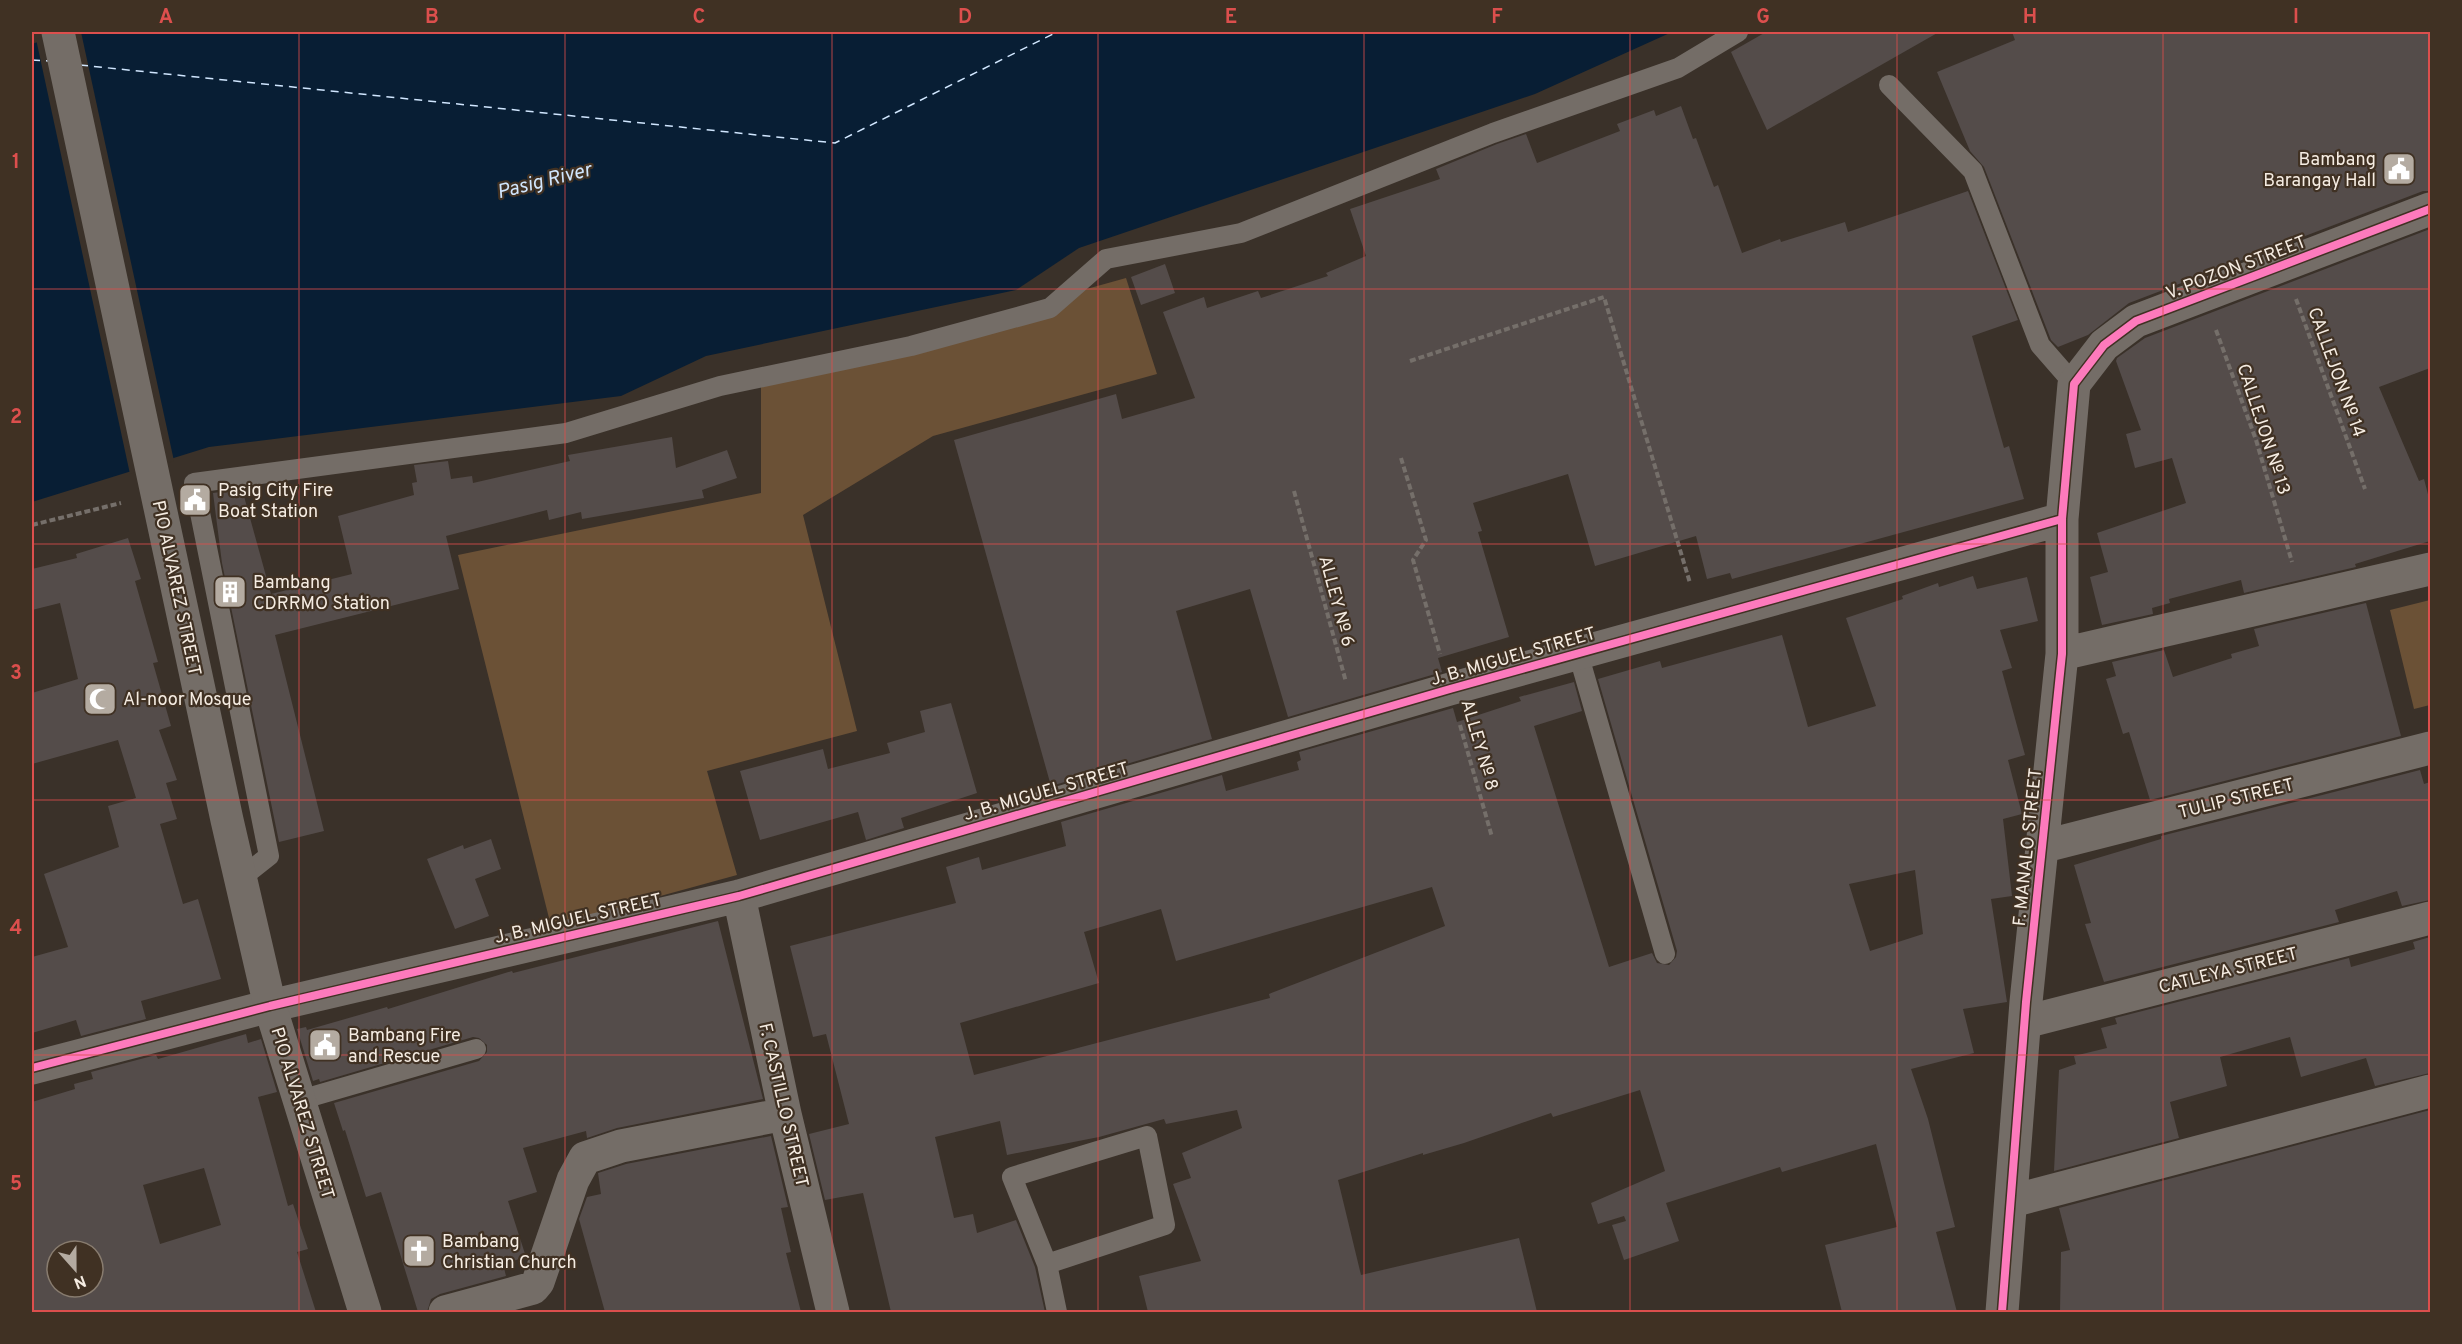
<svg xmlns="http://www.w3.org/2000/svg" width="2462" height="1344" font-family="Overpass,sans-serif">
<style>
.green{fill:#6b5136}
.water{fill:#081e34}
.pier{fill:#3a3129}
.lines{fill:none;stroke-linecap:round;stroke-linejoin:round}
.ferry{stroke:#d0e6fe;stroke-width:1.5;stroke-dasharray:8 6;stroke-linecap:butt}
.building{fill:#544c4a;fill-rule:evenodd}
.path{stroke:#756f6a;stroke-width:4;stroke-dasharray:6 3;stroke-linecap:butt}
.service{stroke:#746d67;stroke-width:20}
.minor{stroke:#746d67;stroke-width:33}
.tertiary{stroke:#746d67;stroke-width:33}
.cycleway-casing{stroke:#403123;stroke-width:11}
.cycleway{stroke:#fd7abc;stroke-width:8}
.grid{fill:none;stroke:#dc4f4d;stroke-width:1.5;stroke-opacity:0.55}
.labels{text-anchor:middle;stroke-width:4.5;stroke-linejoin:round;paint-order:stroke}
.poi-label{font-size:18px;fill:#f5ece2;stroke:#403123;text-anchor:start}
.street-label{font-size:18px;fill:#f5ece2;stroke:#403123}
.water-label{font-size:20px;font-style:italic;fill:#d0e6fe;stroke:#403123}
.neatline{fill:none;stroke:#dc4f4d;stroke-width:2}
.grid-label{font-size:20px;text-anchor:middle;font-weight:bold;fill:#dc4f4d}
</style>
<rect width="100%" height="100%" fill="#3a3129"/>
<path class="green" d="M1126,278L1157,374L933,436L803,515L857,731L707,771L737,875L551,926L458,555L761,493V380Z
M2430,600V705L2414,709L2390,610Z"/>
<path class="water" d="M66,32H1672L1535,94L1079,248L1016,290L706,356L621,396L209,447L32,502V44Z"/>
<path class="pier" d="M57,32H81L174,461L130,474L36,39Z"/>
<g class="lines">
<path class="ferry" d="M32,60L49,61
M80,65L835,143L1057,32"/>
</g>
<path class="building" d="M1766,32H1939L1767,130L1731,52Z
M2012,32H2430V191H2423L2129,303L2088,335L2058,347L2051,340L1984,167L1970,151L1937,72L2015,40Z
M1681,106L1693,139L1696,138L1714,187L1718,185L1742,253L1780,239L1781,242L1845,222L1848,232L1968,191L2018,320L1972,336L2004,448L2009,446L2024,499L1732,579L1730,573L1707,579L1696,536L1595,566L1568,474L1473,503L1482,531L1478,532L1509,637L1438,658L1442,672L1288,717L1250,589L1176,611L1212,739L1051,786L954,440L1116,394L1122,419L1195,398L1163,312L1204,297L1207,308L1258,291L1261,298L1328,276L1326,273L1366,256L1350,209L1440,179L1436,169L1497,144L1526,134L1537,163L1620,131L1617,124L1654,110L1656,116Z
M2430,229V368L2379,387L2419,481L2424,479L2430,502V541L2355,564L2356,567L2244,593L2241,580L2169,599L2170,603L2152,608L2153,614L2102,625L2090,577L2108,572L2097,533L2186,503L2172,458L2135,468L2126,434L2141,430L2116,361L2117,358L2145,338Z
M1165,264L1175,293L1141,305L1131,277Z
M672,437L676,468L727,450L737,478L702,490L704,498L582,519L581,512L549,520L547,510L446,536L459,589L275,635L324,831L279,842L222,563L213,493L242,489L271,594L352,574L338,516L414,495L412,483L417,482L414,465L448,461L451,479L472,476L473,483L570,461L568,455Z
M128,538L141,579L135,581L158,662L153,663L171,726L159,730L177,780L166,783L177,819L160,824L183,904L198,899L221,979L141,1001L146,1019L81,1036L76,1020L32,1033V957L68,947L44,874L119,847L108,806L136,798L118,740L32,764V693L78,679L60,603L32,610V569L77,558L76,554Z
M1973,576L1977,589L2027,577L2038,621L2000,630L2012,668L2002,671L2025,755L2008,760L2022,814L2003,819L2012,896L1991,899L2007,1002L1963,1009L1974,1053L1911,1069L1928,1119L1955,1227L1936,1232L1957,1312H1842L1825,1245L1897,1227L1876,1144L1782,1172L1780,1167L1666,1203L1679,1241L1624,1260L1612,1225L1626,1221L1624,1216L1598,1224L1591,1203L1665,1171L1640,1090L1553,1117L1551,1113L1464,1143L1423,1155V1153L1338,1180L1361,1275L1519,1238L1537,1312H1148L1139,1276L1201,1261L1173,1184L1191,1178L1182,1153L1242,1128L1237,1110L1166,1124L1164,1119L1099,1137L1007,1155L1000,1121L935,1137L954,1218L973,1214L977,1233L1016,1220L1035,1267L1045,1312H891L863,1193L825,1200L809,1134L849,1124L826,1034L813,1037L790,946L956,903L946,867L979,857L982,870L1066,846L1061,822L1222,775L1226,791L1299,770L1297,762L1301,760L1299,752L1453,708L1457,722L1521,701L1519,697L1574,682L1582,711L1534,726L1609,967L1652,953L1657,963L1669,965L1676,957L1677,951L1598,679L1660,661L1662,668L1782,635L1808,727L1876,706L1846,618L1903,599L1902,596L1938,583L1939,587ZM1915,870L1923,934L1870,951L1849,884ZM1432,887L1445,926L1269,994L1270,998L974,1075L960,1023L1099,983L1084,932L1161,909L1176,961Z
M2366,603L2401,736L2150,800L2129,732L2123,734L2106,679L2116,676L2112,662L2164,650L2173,677L2232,658L2231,654L2259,646L2254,629Z
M951,703L977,793L901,818L904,828L866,840L858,812L760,840L740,771L823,749L828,769L890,753L887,743L925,732L920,711Z
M2420,770L2424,784L2430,782V900L2402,906L2397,891L2335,910L2339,922L2104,982L2085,924L2091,923L2074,865L2161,839V836Z
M491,839L501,869L475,879L489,916L455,929L427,859L463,845L464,849Z
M718,921L763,1099L617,1128L587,1138L586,1131L523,1148L537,1192L508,1201L526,1257L503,1264L506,1276L440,1294L431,1299L427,1312H418L381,1192L366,1197L345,1130L343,1131L334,1103L479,1061L487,1052V1045L479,1038L473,1037L320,1082L319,1079L313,1081L297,1029L306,1027L307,1030L387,1007L388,1009L512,971L513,973Z
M2430,937V1073L2375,1086L2366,1058L2301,1077L2290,1037L2220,1057L2227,1086L2170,1102L2179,1138L2054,1171L2059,1070L2076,1064L2074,1056L2107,1048L2101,1028L2117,1024L2115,1018L2349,958L2351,967L2415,949L2413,942Z
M246,1034L248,1043L261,1039L277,1092L258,1097L288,1206L293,1204L308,1249L297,1252L316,1312H32V1102L75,1089L74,1084L93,1079L91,1072L156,1055L158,1059ZM204,1168L221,1225L160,1244L143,1185ZM57,1251H93V1287H57Z
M2430,1110V1312H2060L2061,1252L2070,1250L2059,1208Z
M771,1136L788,1207L781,1208L791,1252L786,1253L801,1312H605L579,1219L587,1197L601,1194L598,1173L626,1164Z"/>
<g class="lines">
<path class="path" d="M2296,299L2365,489
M2216,330L2256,440L2292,562
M1410,361L1604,297L1690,583
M1401,458L1426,540L1413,560L1440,654
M1294,491L1346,682
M32,525L121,503
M1460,725L1492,837"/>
<path class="service" d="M1889,85L1973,171L2040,345L2074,384
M1578,653L1665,954
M241,878L269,856L194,483L566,433L720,386L911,346L1050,308L1106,259L1241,233L1493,133L1678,68L1738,32
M300,1100L476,1049
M1047,1264L1165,1225L1147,1136L1012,1177L1047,1264L1057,1312"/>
<path class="minor" d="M2062,654L2430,569
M2041,847L2430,748
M739,896L785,1114L833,1312
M2025,1022L2430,918
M32,1068L270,1006L739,896L1450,689L2062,519
M2012,1201L2430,1091
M445,1312L533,1288L538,1282L573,1180L585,1158L621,1146L785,1114
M2002,1312L2026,1002L2062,654V519L2074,384L2104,345L2136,321L2430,209"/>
<path class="tertiary" d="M58,32L227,820L270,1006L365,1312"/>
<defs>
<path id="cycleway" d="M32,1068L270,1006L739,896L1450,689L2062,519
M2002,1312L2026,1002L2062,654V519L2074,384L2104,345L2136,321L2430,209"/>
</defs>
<use href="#cycleway" class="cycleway-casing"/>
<use href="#cycleway" class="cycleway"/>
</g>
<path class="grid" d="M299,32V1312M565,32V1312M832,32V1312M1098,32V1312M1364,32V1312M1630,32V1312M1897,32V1312M2163,32V1312M32,289H2430M32,544H2430M32,800H2430M32,1055H2430"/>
<defs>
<symbol id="civic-square" viewBox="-11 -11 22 22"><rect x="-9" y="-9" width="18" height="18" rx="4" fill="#b4aba1" stroke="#403123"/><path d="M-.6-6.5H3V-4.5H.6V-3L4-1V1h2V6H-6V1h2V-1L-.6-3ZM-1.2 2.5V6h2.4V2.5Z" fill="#fff"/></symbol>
<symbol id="building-square" viewBox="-11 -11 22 22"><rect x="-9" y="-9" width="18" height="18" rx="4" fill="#b4aba1" stroke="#403123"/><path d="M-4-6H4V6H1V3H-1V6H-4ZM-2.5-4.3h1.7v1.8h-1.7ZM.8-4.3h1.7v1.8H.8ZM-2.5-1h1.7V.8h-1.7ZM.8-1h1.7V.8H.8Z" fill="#fff"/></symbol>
<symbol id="mosque-square" viewBox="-11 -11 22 22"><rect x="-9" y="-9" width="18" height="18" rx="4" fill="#b4aba1" stroke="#403123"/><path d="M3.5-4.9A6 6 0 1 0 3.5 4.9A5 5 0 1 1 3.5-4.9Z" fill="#fff"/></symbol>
<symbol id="church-square" viewBox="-11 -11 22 22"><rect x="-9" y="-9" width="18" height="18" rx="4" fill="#b4aba1" stroke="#403123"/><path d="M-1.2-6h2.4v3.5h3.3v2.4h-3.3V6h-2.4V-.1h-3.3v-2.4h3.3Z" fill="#fff"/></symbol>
</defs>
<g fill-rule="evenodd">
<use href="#civic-square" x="2380" y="150" width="38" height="38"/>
<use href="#civic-square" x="176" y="481" width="38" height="38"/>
<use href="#building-square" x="211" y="573" width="38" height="38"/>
<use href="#mosque-square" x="81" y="680" width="38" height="38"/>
<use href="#civic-square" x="306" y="1026" width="38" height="38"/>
<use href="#church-square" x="400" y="1232" width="38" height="38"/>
</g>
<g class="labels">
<g class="poi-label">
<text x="2376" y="165" text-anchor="end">Bambang<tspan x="2376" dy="21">Barangay Hall</tspan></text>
<text x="218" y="496">Pasig City Fire<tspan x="218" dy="21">Boat Station</tspan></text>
<text x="253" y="588">Bambang<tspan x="253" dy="21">CDRRMO Station</tspan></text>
<text x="123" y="705">Al-noor Mosque</text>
<text x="348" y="1041">Bambang Fire<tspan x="348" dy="21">and Rescue</tspan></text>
<text x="442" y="1247">Bambang<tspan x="442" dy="21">Christian Church</tspan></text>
</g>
<g class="street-label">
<text transform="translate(2236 267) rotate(-21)" y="6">V. POZON STREET</text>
<text transform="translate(2337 372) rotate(70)" y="6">CALLEJON № 14</text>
<text transform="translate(2264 429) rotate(72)" y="6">CALLEJON № 13</text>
<text transform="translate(177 588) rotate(78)" y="6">PIO ALVAREZ STREET</text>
<text transform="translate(1337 601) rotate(75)" y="6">ALLEY № 6</text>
<text transform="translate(1513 656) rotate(-16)" y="6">J. B. MIGUEL STREET</text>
<text transform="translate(1480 745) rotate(74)" y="6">ALLEY № 8</text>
<text transform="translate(1046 791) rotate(-16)" y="6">J. B. MIGUEL STREET</text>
<text transform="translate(2236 798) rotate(-14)" y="6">TULIP STREET</text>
<text transform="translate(2027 847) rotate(-84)" y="6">F. MANALO STREET</text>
<text transform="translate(578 918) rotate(-13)" y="6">J. B. MIGUEL STREET</text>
<text transform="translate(2228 970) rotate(-14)" y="6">CATLEYA STREET</text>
<text transform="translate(784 1105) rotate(77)" y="6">F. CASTILLO STREET</text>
<text transform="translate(303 1113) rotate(73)" y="6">PIO ALVAREZ STREET</text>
</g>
<g class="water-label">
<text transform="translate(544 180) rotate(-14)" y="7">Pasig River</text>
</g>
</g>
<rect width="2462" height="1344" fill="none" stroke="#403123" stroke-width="66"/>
<g transform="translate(75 1269) rotate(159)"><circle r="28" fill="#403123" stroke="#887c6f" stroke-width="1.5"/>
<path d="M0-4.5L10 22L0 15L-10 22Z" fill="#b4aba1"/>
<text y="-9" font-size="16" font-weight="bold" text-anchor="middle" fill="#f5ece2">N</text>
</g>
<rect x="33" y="33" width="2396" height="1278" class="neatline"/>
<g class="grid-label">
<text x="166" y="23">A</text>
<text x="432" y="23">B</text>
<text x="699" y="23">C</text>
<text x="965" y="23">D</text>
<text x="1231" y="23">E</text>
<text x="1497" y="23">F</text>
<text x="1763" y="23">G</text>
<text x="2030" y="23">H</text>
<text x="2296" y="23">I</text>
<text x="16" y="168">1</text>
<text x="16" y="423">2</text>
<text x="16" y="679">3</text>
<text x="16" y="934">4</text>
<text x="16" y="1190">5</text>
</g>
</svg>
